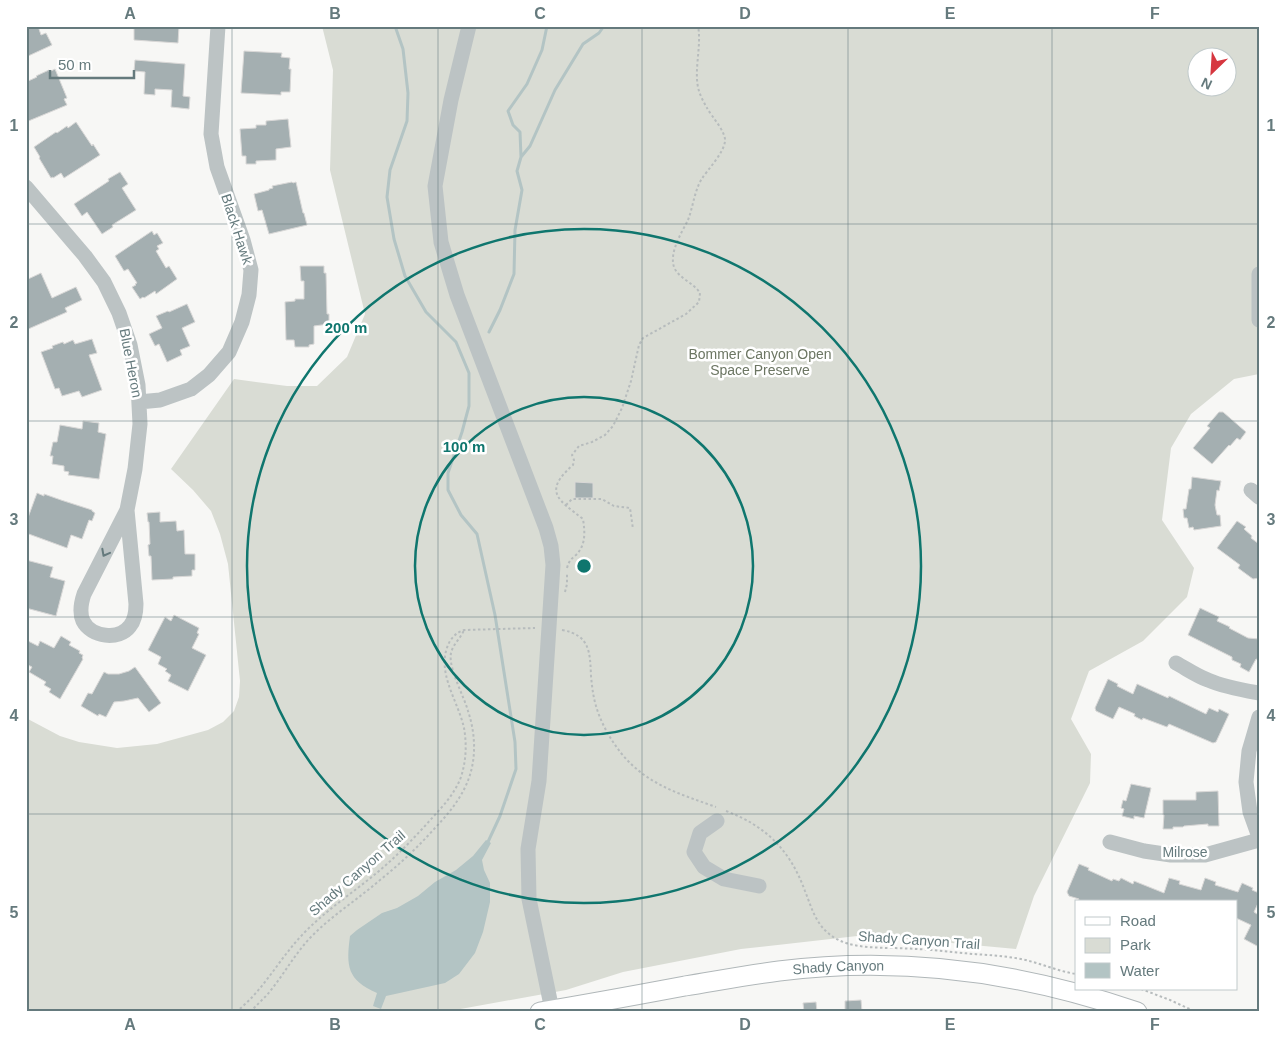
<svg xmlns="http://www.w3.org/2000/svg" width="1285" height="1038" font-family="Helvetica,sans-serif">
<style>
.green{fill:#d9dcd4;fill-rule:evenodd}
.water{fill:#b3c4c4}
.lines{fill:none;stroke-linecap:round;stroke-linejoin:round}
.stream{stroke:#b3c4c4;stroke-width:3}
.building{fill:#a4afb1;stroke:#d9d8d7}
.major-casing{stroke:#b0b7b9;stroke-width:21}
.path{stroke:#b7bcbd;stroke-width:2;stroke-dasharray:2.5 2.5;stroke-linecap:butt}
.minor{stroke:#bcc3c4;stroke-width:15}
.major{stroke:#fff;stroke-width:19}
.oneway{stroke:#657a7d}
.grid{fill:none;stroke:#657a7d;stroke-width:1;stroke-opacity:0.55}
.ring{fill:none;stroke:#0f766e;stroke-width:2.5}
.labels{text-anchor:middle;stroke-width:5;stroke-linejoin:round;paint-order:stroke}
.street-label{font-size:14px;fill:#657a7d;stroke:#fff}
.park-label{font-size:14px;fill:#6c7663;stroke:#fff}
.centre{fill:#0f766e;stroke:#fff;stroke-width:2.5}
.ring-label{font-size:15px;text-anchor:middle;font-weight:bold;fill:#0f766e;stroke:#fff;stroke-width:5;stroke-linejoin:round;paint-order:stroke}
.neatline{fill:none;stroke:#657a7d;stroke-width:2}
.grid-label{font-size:16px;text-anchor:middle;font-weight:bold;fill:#657a7d}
</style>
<rect width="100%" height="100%" fill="#f7f7f5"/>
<path class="green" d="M322,26H1259V374L1234,379L1191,414L1171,448L1162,520L1194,568L1187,597L1143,641L1089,671L1071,719L1091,754L1090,783L1034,896L1016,949L866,935L741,949L623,972L566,990L444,1012H26V718L60,736L79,742L117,748L157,744L208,730L223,722L234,711L239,697L240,681L228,564L220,534L211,511L193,490L171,469L234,379L287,386H317L347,357L365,314L330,170L333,70ZM1198,58H1228V88H1198Z"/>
<path class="water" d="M486,840L491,843L482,860L484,870L490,883V902L483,932L475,953L459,974L445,983L386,996L381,1009L373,1006L377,993C347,980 346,966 350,936L357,930L382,913L397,908L418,896L435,882L456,870L473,856Z"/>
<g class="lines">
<path class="stream" d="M395,26L403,49L408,93L407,121L390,170L387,197L394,239L405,276L426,312L456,342L469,373V406L462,432L448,473V490L461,515L477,534L495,615L515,742L516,769L500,816L487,844
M521,157L520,132L513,125L508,111L527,84L542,50L547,26
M489,332L500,310L514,274L515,230L522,190L517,171L521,157L530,146L555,90L583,44L599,33L604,26"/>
</g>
<path class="building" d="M26,26H38L41,35L46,33L52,45L26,57Z
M134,26H179L178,43L134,40Z
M244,51L282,53L281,57L290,58L289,69H291L290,92H281V95L241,93Z
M135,60L185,64L183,96L190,97L189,109L171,107L172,90L155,89V95L144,94L145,72L134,71Z
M55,69L67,98L64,99L67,105L26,122V82L37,77L36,76L49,70V72Z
M288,119L291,147L276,149V160L256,161V164H246V156H242L240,129L256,128V125H266V121Z
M76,122L92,146L93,144L100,155L64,178L61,173L53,178V177L51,178L39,158L40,157L34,147L56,132L57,133L67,126L68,128Z
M120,172L128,184L122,188L136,210L112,225L113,227L102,234L87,212L82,216L74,204L109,181L108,179Z
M292,182L293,183L296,182L303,213H304L307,225L269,234L262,210L258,211L254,194L269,190V189L273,188L272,186Z
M152,231L154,235L157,233L163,243L157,246L159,249L156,251L166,268L169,266L177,279L156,294L155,291L144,298L143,297L140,299L132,287L136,285L135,284L137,283L128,269L124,271L115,256Z
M300,266H324V273H326L327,314H329V324L314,326V344L309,345V347H295L294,340H286L285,302L295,301V299H304V281H301Z
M41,273L52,298L76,287L82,300L65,308L67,312L26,330V280Z
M187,304L195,322L182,328L190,346L180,350L182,355L167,362L159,344L155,346L149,334L162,328L156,316L168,311L169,312Z
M92,339L97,353L89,355L102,390L82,397L79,391L62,396L59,388L55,389L41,352L53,348L52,346L63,342L64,344L73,340L75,344Z
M1219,412H1223L1246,432L1240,440L1237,438L1230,446L1229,445L1212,464L1193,448L1210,428L1207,426Z
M83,421L99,423L98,432L106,434L99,479L68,475L69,472L64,471V466L52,464L53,456H50L53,442H57L60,425L82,429Z
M1192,477L1221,481L1219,491L1217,490L1215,505L1217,515H1220L1221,526L1194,530L1193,527L1189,528L1187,518H1184L1183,509H1186L1189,489H1191Z
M575,482L593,483V498H575Z
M37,493L44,496V494L61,500L92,510V511L95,513L92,521L89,520L82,539L71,535L67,548L26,533V523Z
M160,512V522L176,521L177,531L184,530L185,554H195V570H192V576L173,577V579L152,580L151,556H149L148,545L150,544L149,522H148L147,513Z
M1237,521L1246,527L1244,529L1252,536L1251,538L1259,544V578L1253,579L1238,568L1240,565L1217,548Z
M26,560L53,567L50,577L65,581L56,616L26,608Z
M1200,608L1219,617L1217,621L1230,627L1229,628L1248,638L1259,639V660L1256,659L1249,672L1240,667L1241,664L1232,660V657L1188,635Z
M174,615L199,628L197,633L199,634L192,648L206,655L188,691L168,681L171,675L165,671L167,669L158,664L161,657L148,650L165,617L171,621Z
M61,636L71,642L69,645L80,651L79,653L83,655L82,658L83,659L60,699L49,692L51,689L44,685L46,682L29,672L32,667L26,664V640L38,646L40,641L54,648Z
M135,667L161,703L149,712L138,698L124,701L114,702L106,717L99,714L98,716L81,706L88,693L92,694L104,672L108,674H119L129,671Z
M1108,679L1118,684L1117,686L1133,694L1137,684L1168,698L1169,696L1206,714L1209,708L1218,712L1219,709L1229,714L1216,742L1213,743L1169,724L1167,727L1143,718L1142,720L1134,716L1135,714L1119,707L1113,719L1096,711L1095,708Z
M1131,784L1151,788L1144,818L1134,816V819L1122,816L1124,809L1121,808L1123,800L1126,801Z
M1218,791L1219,826H1208V824L1184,826L1183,827H1173V829H1163L1164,815H1163V800H1196V792Z
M1079,864L1089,868L1088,870L1112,881L1113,879L1119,881L1121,878L1133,884L1134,881L1164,893L1169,878L1180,881L1179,884L1201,890L1205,878L1216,882L1215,885L1238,892L1242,883L1253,888L1252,890L1259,893V901L1254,912L1257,914L1259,912V947L1244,939L1251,925L1236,918V902H1078L1079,899L1069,896L1067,892Z
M861,1000L862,1012H845V1001Z
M816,1002L817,1012H804L803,1003Z"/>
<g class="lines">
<defs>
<g id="major">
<path id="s1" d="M540,1012C588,1004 637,995 685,986C716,981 748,975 779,971C900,956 1022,972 1137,1012"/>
</g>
</defs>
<use href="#major" class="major-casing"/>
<path class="path" d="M566,505L572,499H602L614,506L630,508L633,529
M567,568C569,561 571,559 576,555C586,545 585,532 583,519C559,500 542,492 573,465L574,460L572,455L579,446L592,442L605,435L613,426L622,408L631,381L639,345L643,338L686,314L699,302L700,293C694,283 678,278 674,267C669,252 682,232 688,220C693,207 694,193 701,180C708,169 724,153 725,141C726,132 712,117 707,108C704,103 701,97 699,91C693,72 702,46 698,26
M565,592L567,584V573
M562,630C590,635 590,652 591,676C592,686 593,696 596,706C601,723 610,739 621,753C647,785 680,794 716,807
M726,811C766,826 790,850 805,891C811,906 815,922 828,933C844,947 866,947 886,948C915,948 944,951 973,954C989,955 1005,956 1021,959C1040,963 1057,971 1076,974
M1141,989L1170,1000L1196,1012
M236,1012C264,990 279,959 303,934C326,910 354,892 379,871C398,855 416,836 433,817C444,805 455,793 461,777C466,761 467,745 464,728C458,700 434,670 450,641C454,635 458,632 464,630L535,628
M250,1012C256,1006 261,1001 266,996C282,978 293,956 310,938C331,916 357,900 380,880C400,864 418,847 435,828C452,810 467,791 472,767C476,749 474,729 468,711C464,696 448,668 451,653C453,644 461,638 464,630"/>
<path class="minor" d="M469,26L451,100L435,186L441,242L457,295L546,528L551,546L553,565L539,781L528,849L529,899L552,1010
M26,187L85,256L104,282L119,313L130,345L138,385L140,424L135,469L127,510L136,604C136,611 135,620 130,626C119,641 91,637 83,621C79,612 81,603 84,594L127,510
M1259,274V320
M139,402L160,400L191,389L209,375L229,352L242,322L249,295L251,270L243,240L217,167L211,134L218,26
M1251,490L1259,497
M1176,663C1187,669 1197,676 1208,680C1224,687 1242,690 1259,693
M1259,717L1249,751L1246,782L1250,812L1259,837
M717,821L700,833L694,852L704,867L724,879L759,886
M1110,842L1144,851L1171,855H1205L1259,840"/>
<use href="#major" class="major"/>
</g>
<defs><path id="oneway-chevron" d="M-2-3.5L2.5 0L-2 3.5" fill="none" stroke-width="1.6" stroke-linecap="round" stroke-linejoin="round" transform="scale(1.25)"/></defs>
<use class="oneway" href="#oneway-chevron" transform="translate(105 553) rotate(118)"/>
<path class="grid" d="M232,26V1012M438,26V1012M642,26V1012M848,26V1012M1052,26V1012M26,224H1259M26,421H1259M26,617H1259M26,814H1259"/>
<g class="ring">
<circle cx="584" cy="566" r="169"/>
<circle cx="584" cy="566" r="337"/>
</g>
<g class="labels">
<g class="street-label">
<text transform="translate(237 229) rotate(72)" y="5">Black Hawk</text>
<text transform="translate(131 363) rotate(79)" y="5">Blue Heron</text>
<text x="1185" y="857">Milrose</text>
<text transform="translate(357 873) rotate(-41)" y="5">Shady Canyon Trail</text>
<text transform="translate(919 940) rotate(4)" y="5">Shady Canyon Trail</text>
<text dy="5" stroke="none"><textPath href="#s1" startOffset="302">Shady Canyon</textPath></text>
</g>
<g class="park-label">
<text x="760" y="359">Bommer Canyon Open<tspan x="760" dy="16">Space Preserve</tspan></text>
</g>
</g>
<circle cx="584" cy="566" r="8" class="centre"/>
<g class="ring-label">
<text x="346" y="333">200 m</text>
<text x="464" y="452">100 m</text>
</g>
<rect width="1285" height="1038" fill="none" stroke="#ffffff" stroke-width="55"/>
<rect x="1075" y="900" width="162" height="90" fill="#ffffff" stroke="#c1cacb"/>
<rect x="1085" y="917" width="25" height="8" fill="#ffffff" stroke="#c1cacb"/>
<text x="1120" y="926" font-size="15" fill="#657a7d">Road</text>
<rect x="1085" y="938" width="25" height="15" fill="#d9dcd4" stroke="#c1cacb"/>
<text x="1120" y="950" font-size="15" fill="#657a7d">Park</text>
<rect x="1085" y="963" width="25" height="15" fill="#b3c4c4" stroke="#c1cacb"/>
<text x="1120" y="976" font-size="15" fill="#657a7d">Water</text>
<g transform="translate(1212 72) rotate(205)"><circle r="24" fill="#ffffff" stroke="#c1cacb"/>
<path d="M0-4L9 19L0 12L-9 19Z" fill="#d6363f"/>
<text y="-8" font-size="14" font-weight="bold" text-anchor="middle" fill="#657a7d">N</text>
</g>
<path d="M50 70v8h84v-8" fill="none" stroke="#657a7d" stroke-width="2.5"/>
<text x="58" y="70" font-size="15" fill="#657a7d" stroke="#ffffff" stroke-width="4" paint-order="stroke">50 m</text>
<rect x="28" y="28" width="1230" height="982" class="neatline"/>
<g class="grid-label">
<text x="130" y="19">A</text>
<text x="335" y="19">B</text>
<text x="540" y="19">C</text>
<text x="745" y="19">D</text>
<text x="950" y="19">E</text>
<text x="1155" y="19">F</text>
<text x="14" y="131">1</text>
<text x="1271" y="131">1</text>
<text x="14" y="328">2</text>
<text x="1271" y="328">2</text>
<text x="14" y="525">3</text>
<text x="1271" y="525">3</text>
<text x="14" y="721">4</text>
<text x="1271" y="721">4</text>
<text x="14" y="918">5</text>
<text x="1271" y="918">5</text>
<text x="130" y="1030">A</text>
<text x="335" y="1030">B</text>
<text x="540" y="1030">C</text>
<text x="745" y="1030">D</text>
<text x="950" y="1030">E</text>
<text x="1155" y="1030">F</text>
</g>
</svg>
